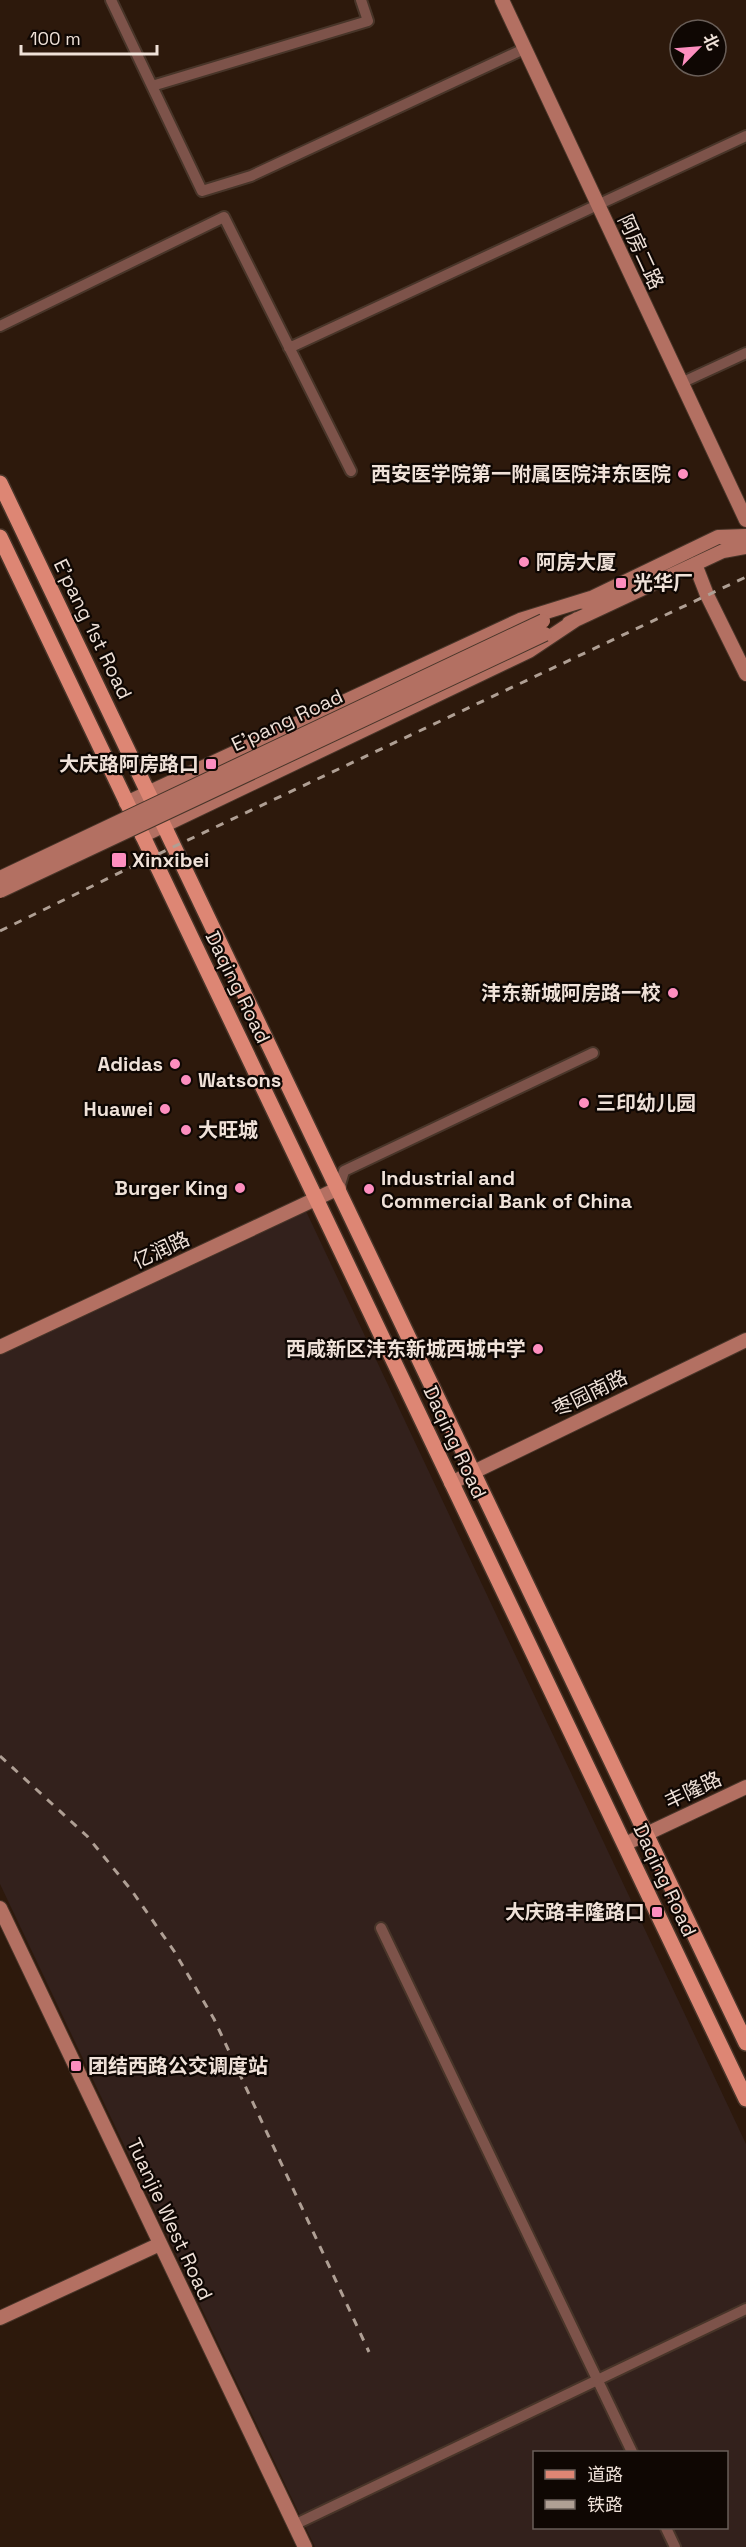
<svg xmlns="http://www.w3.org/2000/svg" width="746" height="2547" font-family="'Space Grotesk','Noto Sans SC',sans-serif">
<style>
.industrial{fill:#33211c;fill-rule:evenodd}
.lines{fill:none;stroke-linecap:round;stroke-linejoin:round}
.street-casing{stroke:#483529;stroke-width:14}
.secondary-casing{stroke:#483529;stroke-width:16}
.primary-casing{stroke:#483529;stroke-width:18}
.street{stroke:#7d534a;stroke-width:10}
.secondary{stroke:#b37062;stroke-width:14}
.primary{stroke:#dd8674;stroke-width:15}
.rail{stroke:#af9f94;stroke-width:3;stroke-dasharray:8 8;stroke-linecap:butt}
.secondary-bridge-casing{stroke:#483529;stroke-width:16;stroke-linecap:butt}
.secondary-bridge{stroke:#b37062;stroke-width:14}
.poi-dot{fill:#fd8ebf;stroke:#0f0703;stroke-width:2}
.labels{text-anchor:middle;stroke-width:4.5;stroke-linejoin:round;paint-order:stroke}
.street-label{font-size:20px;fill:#efe1d8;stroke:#0f0703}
.poi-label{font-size:20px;font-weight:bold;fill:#efe1d8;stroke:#0f0703;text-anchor:end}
</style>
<rect width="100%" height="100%" fill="#2d190c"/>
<path class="industrial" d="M305,1209L746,2144V2547H315L0,1884V1355ZM534,2452H726V2528H534Z"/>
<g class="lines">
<defs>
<path id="street" d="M111,0L202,191L251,176L524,49
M152,86L368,21L361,0
M0,326L224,217L351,471
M289,348L746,136
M681,383L746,353
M339,1188L344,1171L593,1053
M381,1928L632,2452
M294,2525L746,2309
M666,2528L675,2547"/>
<path id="secondary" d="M502,0L746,520
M695,564L707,595L746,674
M583,602L718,537L746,536
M569,623L723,551L746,547
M126,803L520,620L591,598
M142,836L529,651L577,619
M0,1347L339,1188
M451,1483L746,1340
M625,1844L746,1787
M0,1908L305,2547
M0,2318L160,2244"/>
<path id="primary" d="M0,483L746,2043
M0,537L746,2099"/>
</defs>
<use href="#street" class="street-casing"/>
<use href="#secondary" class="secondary-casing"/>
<use href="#primary" class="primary-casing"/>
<use href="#street" class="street"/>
<use href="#secondary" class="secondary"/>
<use href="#primary" class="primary"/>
<path class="rail" d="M0,931L152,857L746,577
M0,1756L87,1836L132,1891L174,1951L214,2019L369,2352"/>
<defs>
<path id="secondary-bridge" d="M0,878L543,621
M0,891L545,634"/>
</defs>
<use href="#secondary-bridge" class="secondary-bridge-casing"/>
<use href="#secondary-bridge" class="secondary-bridge"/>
</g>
<g class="poi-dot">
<circle cx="683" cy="474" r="6"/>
<circle cx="524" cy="562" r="6"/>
<rect x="615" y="577" width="12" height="12" rx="3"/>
<rect x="205" y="758" width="12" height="12" rx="3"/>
<rect x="111" y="852" width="16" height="16" rx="3"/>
<circle cx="673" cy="993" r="6"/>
<circle cx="175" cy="1064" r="6"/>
<circle cx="186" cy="1080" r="6"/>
<circle cx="584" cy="1103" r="6"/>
<circle cx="165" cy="1109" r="6"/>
<circle cx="186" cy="1130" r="6"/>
<circle cx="240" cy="1188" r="6"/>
<circle cx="369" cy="1189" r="6"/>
<circle cx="538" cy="1349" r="6"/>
<rect x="651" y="1906" width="12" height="12" rx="3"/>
<rect x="70" y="2060" width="12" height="12" rx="3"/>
</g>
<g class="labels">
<g class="street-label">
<text transform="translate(641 252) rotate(65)" y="7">阿房二路</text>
<text transform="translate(93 629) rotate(64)" y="7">E'pang 1st Road</text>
<text transform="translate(287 720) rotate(-25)" y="7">E'pang Road</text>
<text transform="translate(238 987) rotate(64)" y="7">Daqing Road</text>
<text transform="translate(161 1250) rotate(-25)" y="7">亿润路</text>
<text transform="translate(590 1393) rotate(-26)" y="7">枣园南路</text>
<text transform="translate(455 1442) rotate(65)" y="7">Daqing Road</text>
<text transform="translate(693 1790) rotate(-25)" y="7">丰隆路</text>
<text transform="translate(665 1880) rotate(65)" y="7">Daqing Road</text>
<text transform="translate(170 2219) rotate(65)" y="7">Tuanjie West Road</text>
</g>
<g class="poi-label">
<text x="671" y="481">西安医学院第一附属医院沣东医院</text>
<text x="536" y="569" text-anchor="start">阿房大厦</text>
<text x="633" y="590" text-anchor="start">光华厂</text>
<text x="199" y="771">大庆路阿房路口</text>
<text x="132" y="867" text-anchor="start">Xinxibei</text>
<text x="661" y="1000">沣东新城阿房路一校</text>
<text x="163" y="1071">Adidas</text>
<text x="198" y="1087" text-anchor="start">Watsons</text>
<text x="596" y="1110" text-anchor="start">三印幼儿园</text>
<text x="153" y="1116">Huawei</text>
<text x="198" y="1137" text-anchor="start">大旺城</text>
<text x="381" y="1185" text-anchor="start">Industrial and<tspan x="381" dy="23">Commercial Bank of China</tspan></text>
<text x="228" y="1195">Burger King</text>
<text x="526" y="1356">西咸新区沣东新城西城中学</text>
<text x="645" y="1919">大庆路丰隆路口</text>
<text x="88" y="2073" text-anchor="start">团结西路公交调度站</text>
</g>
</g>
<rect x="533" y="2451" width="195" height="78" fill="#0f0703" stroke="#695e58" stroke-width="1.5"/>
<rect x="545" y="2470" width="30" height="9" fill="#dd8674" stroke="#695e58" stroke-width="1.5"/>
<text x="587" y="2481" font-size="18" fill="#efe1d8">道路</text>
<rect x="545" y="2500" width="30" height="9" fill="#af9f94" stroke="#695e58" stroke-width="1.5"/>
<text x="587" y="2511" font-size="18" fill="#efe1d8">铁路</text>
<g transform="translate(698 48) rotate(65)"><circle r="28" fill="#0f0703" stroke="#695e58" stroke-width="1.5"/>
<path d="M0-4.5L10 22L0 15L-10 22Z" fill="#fd8ebf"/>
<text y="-9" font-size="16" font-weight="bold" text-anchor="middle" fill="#efe1d8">北</text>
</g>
<path d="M21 45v9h136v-9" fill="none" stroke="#efe1d8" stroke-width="3"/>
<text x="30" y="45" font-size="18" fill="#efe1d8" stroke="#0f0703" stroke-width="4.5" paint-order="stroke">100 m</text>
</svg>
